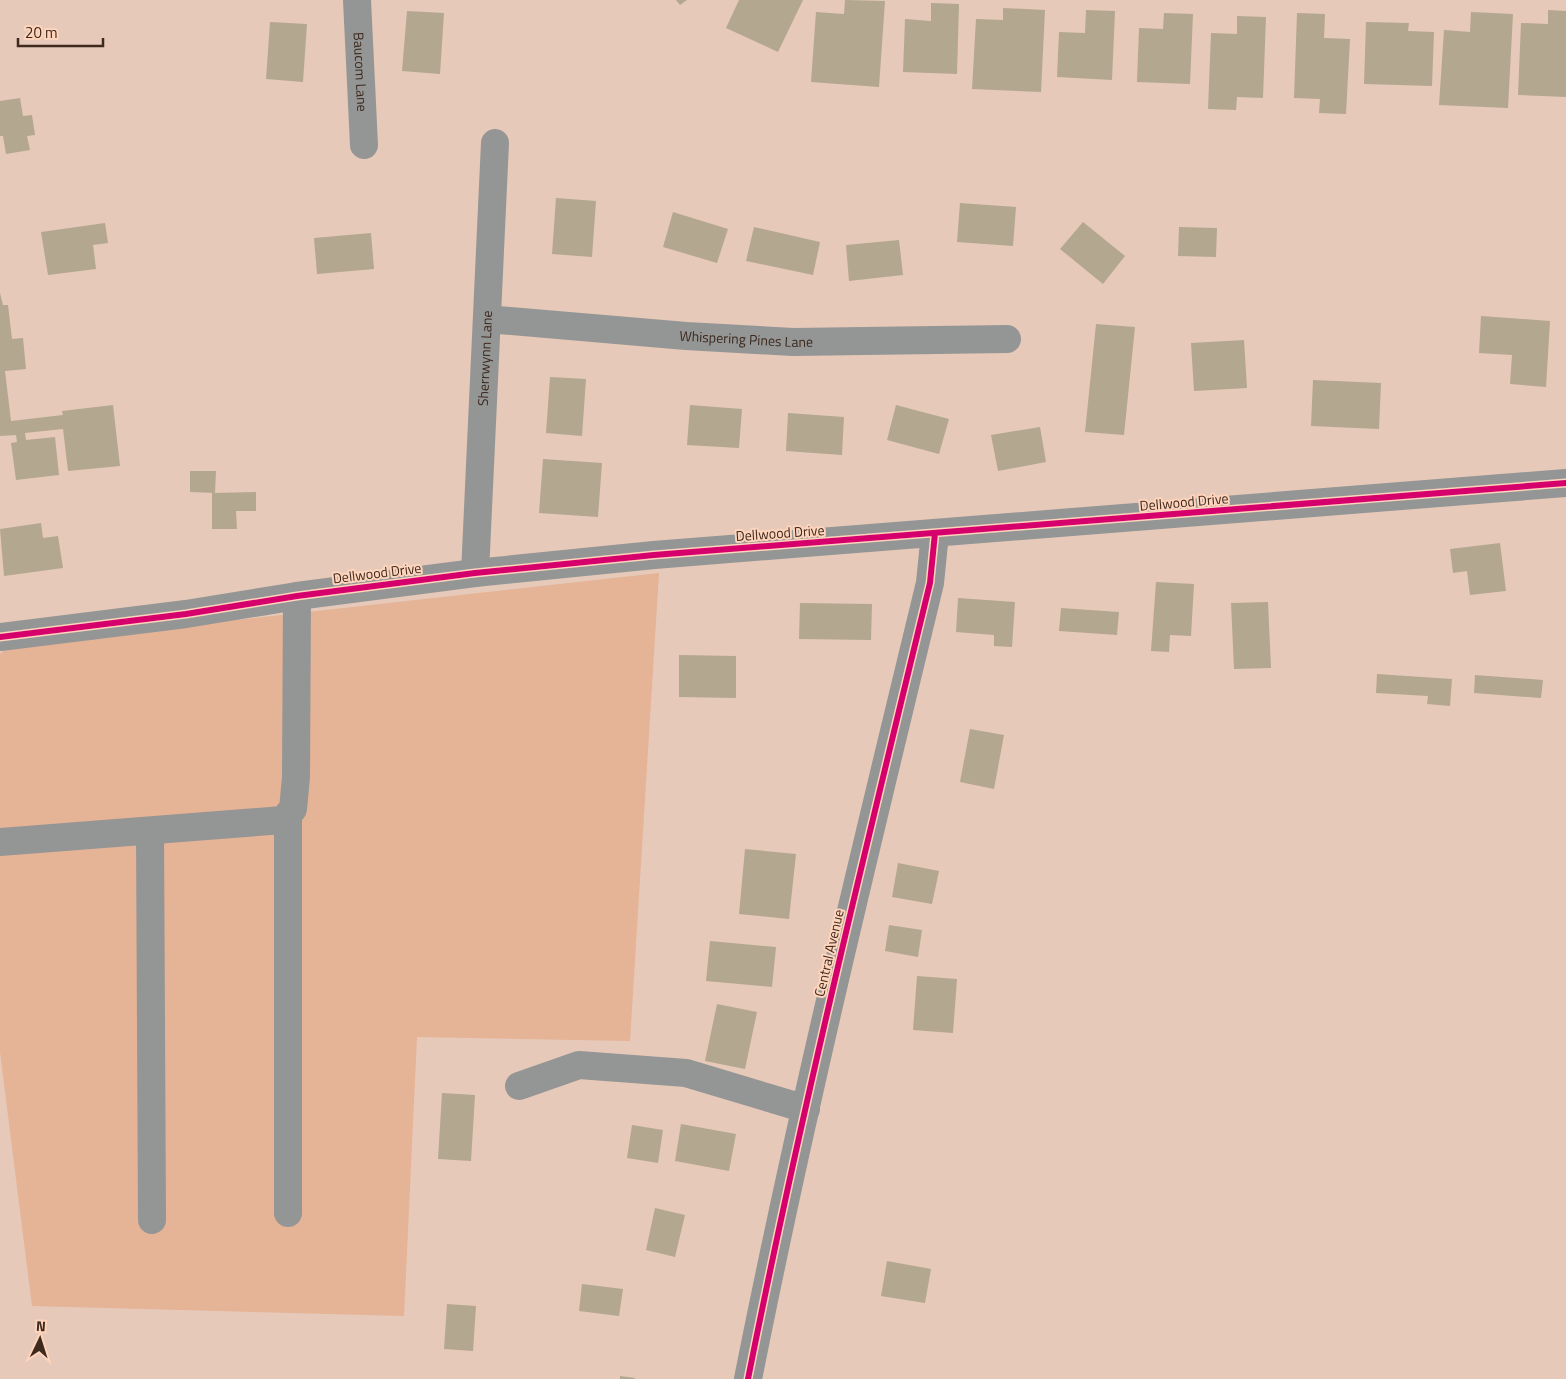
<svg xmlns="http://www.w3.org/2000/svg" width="1566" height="1379" font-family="'Titillium Web',sans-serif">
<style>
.green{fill:#e5b396}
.building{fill:#b3a790}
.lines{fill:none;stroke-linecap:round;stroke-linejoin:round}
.minor{stroke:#949595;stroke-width:28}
.cycleway-casing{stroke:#fed4bc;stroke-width:9}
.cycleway{stroke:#d6006c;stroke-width:6}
.labels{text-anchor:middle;stroke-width:4;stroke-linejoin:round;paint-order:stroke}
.street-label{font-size:14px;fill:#3d291d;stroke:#fed4bc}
</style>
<rect width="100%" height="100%" fill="#e6c9b9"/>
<path class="green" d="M659,573L630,1041L417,1037L404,1316L32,1306L0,1052V654L10,645Z"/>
<path class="building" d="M676,0H687L680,5Z
M739,0H803L778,52L726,28Z
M845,0L885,1L879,87L811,82L816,12L844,14Z
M931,3L959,4L957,74L903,72L905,19L931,21Z
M1003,8L1045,10L1041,92L972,89L976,19L1003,20Z
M1086,10L1115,11L1112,80L1057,77L1059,32L1085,33Z
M1548,10L1566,11V97L1518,95L1521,23L1548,24Z
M407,11L444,13L440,74L402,71Z
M1471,12L1513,14L1508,108L1439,105L1444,30L1470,32Z
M1164,13L1193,14L1190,84L1137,82L1139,28L1163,29Z
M1297,13L1325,14L1324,38L1350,39L1346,114L1319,113L1320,99L1294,98Z
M1237,16L1266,17L1263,98L1237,97L1236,110L1208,109L1211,33L1237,34Z
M270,22L307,24L303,82L266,79Z
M1366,22L1409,23L1408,31L1434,32L1432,86L1364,84Z
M20,98L23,116L32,115L35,135L27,136L30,150L6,154L3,136H0V101Z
M556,198L596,201L592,257L552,254Z
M960,203L1016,207L1013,246L957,242Z
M673,212L728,229L717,263L663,247Z
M1083,222L1125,256L1103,284L1060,249Z
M105,223L108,243L93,245L96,269L48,275L41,232Z
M754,227L820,242L813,275L746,261Z
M1179,227L1217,228L1216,257L1178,256Z
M371,233L374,269L317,274L314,238Z
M899,240L903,275L849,281L846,245Z
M0,293L3,305H8L12,339L23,338L26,369L5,371L11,421L63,415L62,411L113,405L120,466L68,471L63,429L25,433L26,440L55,437L59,475L16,480L11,443L17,442L16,435L0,436Z
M1481,316L1550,321L1546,387L1510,384L1512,355L1479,353Z
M1096,324L1135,327L1124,435L1085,432Z
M1244,340L1247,388L1194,391L1191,343Z
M550,377L586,379L582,436L546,433Z
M1313,380L1381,383L1379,429L1311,426Z
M690,405L742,409L739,448L687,445Z
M896,405L949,419L939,454L887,440Z
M788,413L844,417L842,455L786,451Z
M1040,427L1046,462L998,471L991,435Z
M543,459L602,463L598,517L539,513Z
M190,471H216L215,493L190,492Z
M256,492V511H236L237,529H212V493Z
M41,523L43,538L58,536L63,568L4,576L0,529Z
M1500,543L1506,591L1470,595L1467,571L1453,573L1450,549Z
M1156,582L1194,584L1191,636L1170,635L1169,652L1151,651Z
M958,598L1015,602L1012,647L994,646V635L956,632Z
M1268,602L1271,668L1234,669L1231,603Z
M800,603L872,604L871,640L799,639Z
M1061,608L1119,612L1117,635L1059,631Z
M679,655L736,656V698L679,697Z
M1377,674L1452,679L1450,706L1427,704L1428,696L1376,693Z
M1475,675L1543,680L1541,698L1474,693Z
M970,729L1004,735L994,789L960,782Z
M745,849L796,854L789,919L739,914Z
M898,863L939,871L932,904L892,897Z
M889,925L922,930L918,957L885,951Z
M710,941L776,947L772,987L706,981Z
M917,976L957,979L953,1033L913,1030Z
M717,1004L757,1012L745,1069L705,1061Z
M442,1093L475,1095L471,1161L438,1159Z
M681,1124L736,1134L729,1171L675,1161Z
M632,1125L663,1130L658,1163L627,1158Z
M655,1208L685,1215L675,1257L646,1250Z
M887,1261L931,1269L925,1303L881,1296Z
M582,1284L623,1289L619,1316L579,1311Z
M447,1304L476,1306L473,1351L444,1349Z
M620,1376L635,1378V1379H620Z"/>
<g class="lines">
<g class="minor">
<path id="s1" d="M357,0L364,145"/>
<path id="s2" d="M487,319L686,336L793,342L1007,339"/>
<path id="s3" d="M475,573L495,143"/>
<path d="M0,637L186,614L297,596L475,573L654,555L1566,483"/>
<path d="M150,831L152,1220"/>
<path d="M0,842L283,820L293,809L296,777L297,596"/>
<path d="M519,1086L579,1065L686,1073L806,1109"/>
<path d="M288,1213V815"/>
<path d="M748,1379C801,1112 866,847 930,583L935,533"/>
</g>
<defs>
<path id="cycleway" d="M0,637L186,614L297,596L475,573L654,555L1566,483
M748,1379C801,1112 866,847 930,583L935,533"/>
</defs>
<use href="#cycleway" class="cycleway-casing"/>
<use href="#cycleway" class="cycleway"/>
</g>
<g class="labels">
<g class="street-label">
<text dy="5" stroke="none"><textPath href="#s1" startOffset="72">Baucom Lane</textPath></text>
<text dy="5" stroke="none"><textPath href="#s2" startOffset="260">Whispering Pines Lane</textPath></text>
<text dy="5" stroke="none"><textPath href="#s3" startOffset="215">Sherrwynn Lane</textPath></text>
<text transform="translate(1184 502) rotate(-5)" y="5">Dellwood Drive</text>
<text transform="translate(780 533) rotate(-4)" y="5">Dellwood Drive</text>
<text transform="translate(377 573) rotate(-7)" y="5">Dellwood Drive</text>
<text transform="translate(829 953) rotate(-77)" y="5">Central Avenue</text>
</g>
</g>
<g transform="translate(40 1339) rotate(4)" stroke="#fed4bc" stroke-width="4" paint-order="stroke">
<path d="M0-4L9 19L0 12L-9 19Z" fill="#3d291d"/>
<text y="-8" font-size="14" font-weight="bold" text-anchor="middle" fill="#3d291d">N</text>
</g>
<path d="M18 38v8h85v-8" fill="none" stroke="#3d291d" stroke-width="2.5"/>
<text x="25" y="38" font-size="15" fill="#3d291d" stroke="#fed4bc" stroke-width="4" paint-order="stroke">20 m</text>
</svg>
